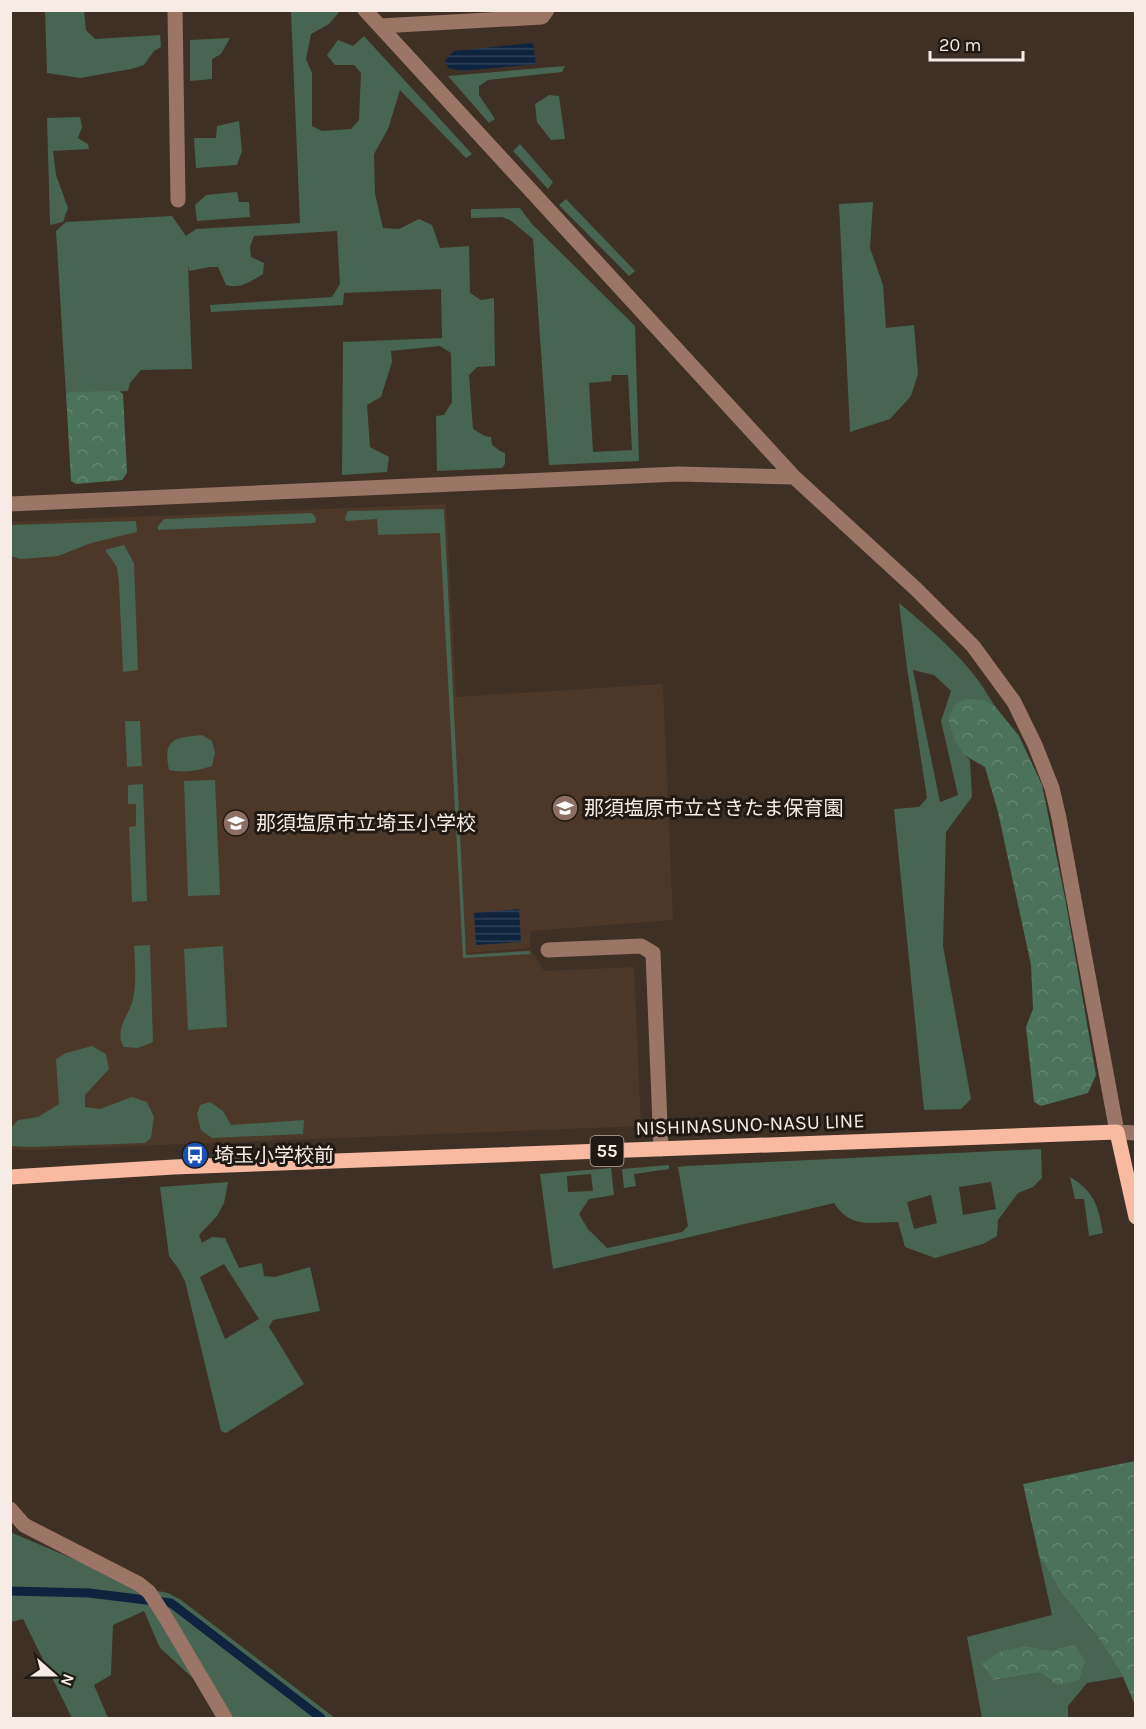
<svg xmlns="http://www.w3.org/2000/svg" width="1146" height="1729" font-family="Karla,'Noto Sans JP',sans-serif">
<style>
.built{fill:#4c3829}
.grass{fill:#476552;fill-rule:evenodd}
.forest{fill:url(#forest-crowns)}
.water{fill:url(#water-rules)}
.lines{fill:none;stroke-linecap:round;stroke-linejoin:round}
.stream{stroke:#0e233e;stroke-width:9}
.minor{stroke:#9b7565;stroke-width:15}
.major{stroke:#f8baa0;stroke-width:15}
.labels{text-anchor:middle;stroke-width:6;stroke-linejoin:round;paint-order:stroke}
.shield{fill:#201914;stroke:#b6ada6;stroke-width:1.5}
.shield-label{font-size:18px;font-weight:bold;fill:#f6ece5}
.poi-label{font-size:20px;fill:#f6ece5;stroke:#201914;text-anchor:start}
.street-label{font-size:20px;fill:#f6ece5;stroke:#201914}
</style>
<defs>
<pattern id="forest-crowns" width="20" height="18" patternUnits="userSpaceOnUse" patternTransform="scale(1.5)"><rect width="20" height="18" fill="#4b725a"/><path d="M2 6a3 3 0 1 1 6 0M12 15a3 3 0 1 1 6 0" fill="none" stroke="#668672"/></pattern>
<pattern id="water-rules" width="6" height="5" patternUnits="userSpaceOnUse" patternTransform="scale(1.5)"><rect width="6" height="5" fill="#0e233e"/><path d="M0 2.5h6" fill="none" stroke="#32435a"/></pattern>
</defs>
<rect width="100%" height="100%" fill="#3e3025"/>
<path class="built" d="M446,504L456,697L663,684L673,920L530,931V948L468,953L462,838L468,954L531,950L544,971L634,967L641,1126L32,1150L11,1149V522Z"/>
<path class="grass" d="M45,11H84L86,30L95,39L160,35L161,47L154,51L144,65L131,69L80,78L47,73Z
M291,11H340L329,24L311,34L306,59L312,73V126L322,131L351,129L359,120L361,73L354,65H335L327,55L338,40L353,46L364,36L472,154L466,158L400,90L388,129L374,154L375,194L383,228L399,229L419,219L432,225L440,248L469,246L470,293L481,300L494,298L495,366L477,367L469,375L473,429L485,436L491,437L492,445L500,451L505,453V464L502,468L437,471L436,416L444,415L452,402L451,353L440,346L391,351L392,362L381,397L367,405L370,447L389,457L387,472L342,475L343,342L442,338L441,289L344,293L343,305L211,312L210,305L332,297L340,284L337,231L254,236L250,247L251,257L264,263L263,274C250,282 241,289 226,285L218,267H210L189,271L188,265L192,369L141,370L130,383L128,391L66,394L56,231L66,222L172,216L186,236L196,229L300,223Z
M230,38L221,54L212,59V79L190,81V40Z
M565,66L562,72L488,80L479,86V95L495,119L489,123L448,76Z
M549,95L559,96L565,139L551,140L537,122L535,104Z
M80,117L82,127L78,138L88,144L89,149L53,151L56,175L68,208L63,222L50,225L47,118Z
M239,121L242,151L237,165L196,168L194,138H216L217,126Z
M520,144L553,182L548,189L513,151Z
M237,192L239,202H249L250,217L197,221L195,205L206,195Z
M566,199L635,271L629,276L559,205Z
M873,202L870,248L883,285L886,328L914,325L918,374L911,396L890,419L850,432L839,204Z
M520,208L532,224L635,326L639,461L549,465L533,239L510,220L502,217L471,218V209ZM612,375H628L632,450L593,452L589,383L611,381Z
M444,509L466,955L529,951L531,954L463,958L440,533L378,535L377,519L346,521L345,518L348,511Z
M312,513L316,518L315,523L158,530V526L164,519Z
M136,521L137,532L91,543L58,556L21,559L11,556V525Z
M124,545L134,563L138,670L123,672L119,584L117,567L105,550Z
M899,603C936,634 970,662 994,705L985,700L964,755L970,760L972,797L946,832L943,946L971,1099L961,1109L924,1110L894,809L919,807L927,798L907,668ZM913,670L934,675L951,691L941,721L958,795L940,802Z
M125,721H140L142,766L127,767Z
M202,735L212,741L215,753L212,766C197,771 184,773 169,770C162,737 176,738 202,735Z
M215,780L220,895L188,896L184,781Z
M143,784L147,901L132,902L129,827L136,826V804H128V785Z
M150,945L153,1042L138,1048L124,1047C114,1032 127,1017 132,1003C137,984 135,965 134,946Z
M223,946L227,1027L188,1030L184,949Z
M92,1046L106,1054L109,1069L85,1095V1107L100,1109L132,1097L147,1102L154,1117L151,1138L145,1143L31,1147L11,1146V1128L18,1120L38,1117L59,1104L56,1059L66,1053Z
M210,1102L223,1111L231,1125L304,1120L303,1134L212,1138L201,1130L197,1114L200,1105Z
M1041,1149L1042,1178L1033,1187L1018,1193L998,1220L997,1236L983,1244L935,1258L905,1247L898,1222C870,1222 851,1229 834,1203L553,1269L540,1174L611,1168L614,1195L589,1199L579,1214L588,1229L607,1248L682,1232L688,1226L678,1167L686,1166ZM591,1174L593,1191L568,1192L567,1176ZM991,1182L996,1209L963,1215L959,1187ZM931,1195L937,1223L914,1229L907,1202Z
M669,1165V1169L634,1174L636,1186L624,1188L622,1169Z
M1070,1177C1095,1192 1098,1206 1103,1233L1089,1236L1084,1199H1075Z
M228,1182L224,1203L217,1216L199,1235L202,1243L212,1237L225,1238L239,1268L262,1263L264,1276L275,1277L310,1267L320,1311L273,1320L269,1327L304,1384L226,1433L221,1431L185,1281L178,1268L169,1256L160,1187ZM224,1264L259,1319L225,1339L200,1277Z
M10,1532L83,1563L133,1586L168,1593L181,1600L335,1718H229L218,1701L160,1648L144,1611L113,1625L111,1675L94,1685L108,1718H72L23,1619L11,1622Z
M1039,1556L1062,1594L1097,1636L1123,1677L1087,1683L1068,1706V1718H982L967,1637L1052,1615ZM1074,1644L1057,1685L1040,1673L993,1680L1026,1646L1050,1650Z"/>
<path class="forest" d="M119,391L123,394L127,473L122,480L76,484L71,481L66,394L71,392Z
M967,699L985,700L994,705L1019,736L1042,785L1065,898L1096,1075L1088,1093L1041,1106L1034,1102L1026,1027L1033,1009L1031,965L998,812L985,767L964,755L954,738L948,718L956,704Z
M1135,1461H1136L1135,1705L1123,1677L1097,1636L1062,1594L1039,1556L1023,1484Z
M1074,1644L1085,1661L1079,1680L1057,1685L1040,1673L993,1680L982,1663L1002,1651L1026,1646L1050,1650Z"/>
<path class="water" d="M533,43L536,64L462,71L448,68L445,60L454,51Z
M519,909L521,942L476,945L474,913Z"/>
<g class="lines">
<path class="stream" d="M10,1591L89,1593L171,1603L321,1718"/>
<path class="minor" d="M175,10L178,200
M365,10L794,477L916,589L973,646L1014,702L1035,745L1052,788L1059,818L1117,1132L1136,1133
M380,26L542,17L547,10
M10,504L678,474L794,477
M548,950L641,946L653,953L661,1149
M10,1509L24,1525L139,1584L149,1592L166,1618L225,1718"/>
<path class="major" d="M10,1177L174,1167L1117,1132L1136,1217"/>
</g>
<defs>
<symbol id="school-disc" viewBox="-11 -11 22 22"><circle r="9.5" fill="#8d6e63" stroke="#201914"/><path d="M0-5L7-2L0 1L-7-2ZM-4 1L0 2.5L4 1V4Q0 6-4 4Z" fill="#fff"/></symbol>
<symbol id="bus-disc" viewBox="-11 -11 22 22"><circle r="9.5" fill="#1a4fb4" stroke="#201914"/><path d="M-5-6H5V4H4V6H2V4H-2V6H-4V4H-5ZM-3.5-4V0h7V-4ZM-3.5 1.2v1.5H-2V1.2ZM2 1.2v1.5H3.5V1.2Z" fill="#fff"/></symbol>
</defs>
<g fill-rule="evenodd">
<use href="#school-disc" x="550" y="793" width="30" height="30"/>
<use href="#school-disc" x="221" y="808" width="30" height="30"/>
<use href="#bus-disc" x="180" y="1140" width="30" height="30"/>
</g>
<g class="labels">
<rect class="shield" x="590.5" y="1136" width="33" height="30" rx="4.5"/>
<g class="shield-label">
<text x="607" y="1157">55</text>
</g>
<g class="poi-label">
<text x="584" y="815">那須塩原市立さきたま保育園</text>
<text x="256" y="830">那須塩原市立埼玉小学校</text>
<text x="214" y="1162">埼玉小学校前</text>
</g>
<g class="street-label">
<text transform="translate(750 1124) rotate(-2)" y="7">NISHINASUNO-NASU LINE</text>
</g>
</g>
<rect width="1146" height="1729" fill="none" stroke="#f6ece5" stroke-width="24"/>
<g transform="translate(54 1675) rotate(111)" stroke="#201914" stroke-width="4.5" paint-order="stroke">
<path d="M0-4.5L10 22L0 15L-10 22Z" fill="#f6ece5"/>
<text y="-9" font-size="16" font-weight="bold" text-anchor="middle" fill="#f6ece5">N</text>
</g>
<path d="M930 51v9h93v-9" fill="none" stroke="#f6ece5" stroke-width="3"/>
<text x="939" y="51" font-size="18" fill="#f6ece5" stroke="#201914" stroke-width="4.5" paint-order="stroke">20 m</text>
</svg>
